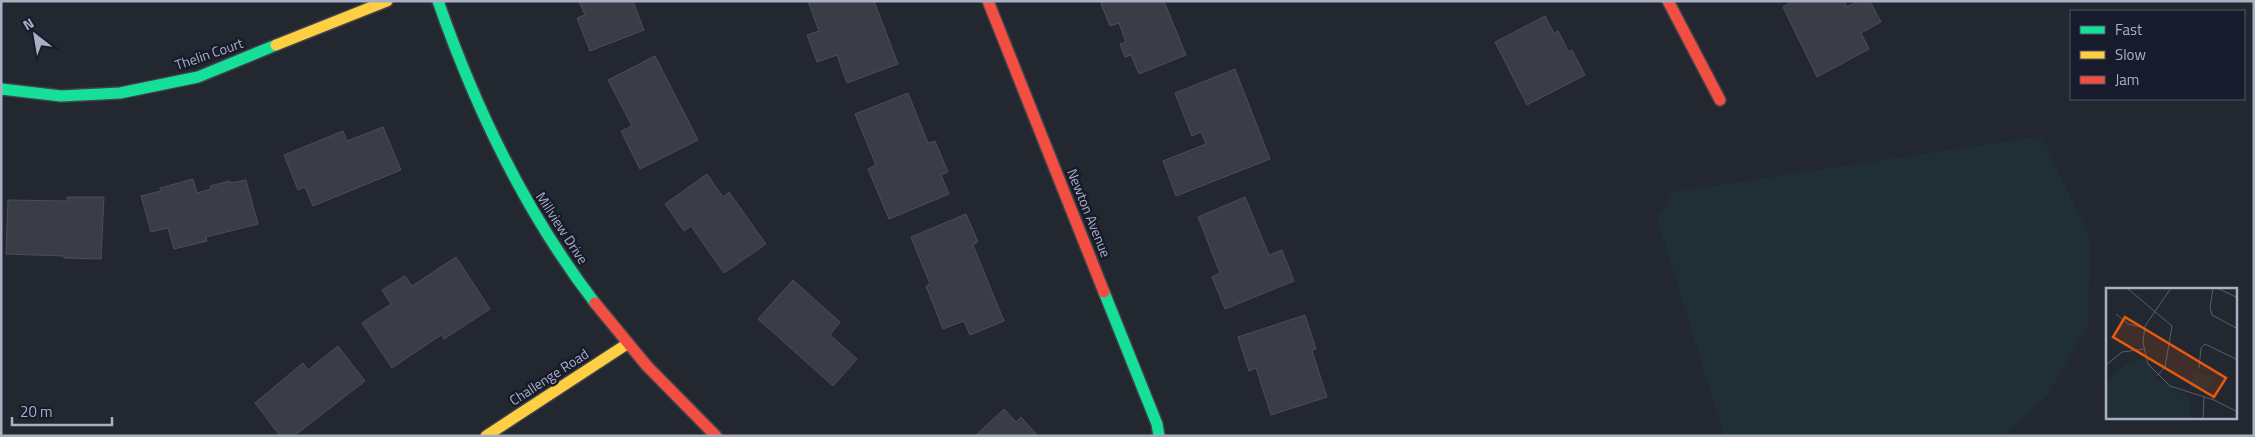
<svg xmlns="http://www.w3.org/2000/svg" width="2255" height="437" font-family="'Titillium Web',sans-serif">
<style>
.green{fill:#202f36}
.building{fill:#3a3d46;stroke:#4a4e58}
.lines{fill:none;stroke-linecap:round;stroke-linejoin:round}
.fast-casing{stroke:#40434b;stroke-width:14}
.slow-casing{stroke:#40434b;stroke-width:14}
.jam-casing{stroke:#40434b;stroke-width:14}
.fast{stroke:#16e098;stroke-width:11}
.slow{stroke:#ffcf43;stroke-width:11}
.jam{stroke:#f24e42;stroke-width:11}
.labels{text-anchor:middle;stroke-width:5;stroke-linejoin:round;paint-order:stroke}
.street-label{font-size:14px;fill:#aab0c4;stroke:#171b2b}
.inset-road{fill:none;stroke:#595e6b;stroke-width:1}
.view{fill:#e8590c;fill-opacity:0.15;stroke:#e8590c;stroke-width:2.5}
.inset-edge{fill:none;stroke:#aab0c4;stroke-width:2.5}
</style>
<rect width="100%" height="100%" fill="#232730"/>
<path class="green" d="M2042,136L2090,239L2088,325L2047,396L2002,436H1724L1657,218L1673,192Z"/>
<path class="building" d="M579,1H633L644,30L590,51L577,18L585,15Z
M808,1H874L898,64L847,83L837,55L817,62L807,35L819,31Z
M1100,1H1164L1186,55L1139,74L1131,55L1125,57L1120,44L1126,42L1119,23L1110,26Z
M1793,1H1844L1847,7L1858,1H1870L1881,22L1861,33L1869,49L1817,77L1783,7Z
M1545,16L1554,33L1558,31L1569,52L1572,50L1585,75L1527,105L1495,42Z
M655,56L698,140L640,169L621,131L632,126L608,80Z
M1235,69L1270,159L1176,196L1163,161L1206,144L1201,132L1192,136L1175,93Z
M908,93L928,143L935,141L948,172L941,175L949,194L889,219L868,169L876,165L855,114Z
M383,127L401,170L313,206L305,187L298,190L284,155L343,131L347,141Z
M707,174L723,197L729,192L766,244L724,273L691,226L684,231L665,204Z
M193,179L197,193L211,189L210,186L230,181V183L246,180L258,224L206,237L207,241L174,249L168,228L151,232L141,196L161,191L160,188Z
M67,197H104L101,259L64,258V256L6,254L8,200L67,201Z
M1245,197L1269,255L1282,250L1294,281L1225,309L1212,277L1220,273L1198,217Z
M966,214L978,242L973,245L1004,321L970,335L964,321L943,329L926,286L930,284L911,237Z
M456,257L490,309L444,339L441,335L392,368L362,323L391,304L382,290L405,276L412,286Z
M793,280L840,322L830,335L857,359L833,386L758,319Z
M1305,315L1316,349L1312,351L1327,397L1271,415L1256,368L1249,371L1238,337Z
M338,346L365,381L294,436H280L255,403L303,363L308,370Z
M1004,409L1016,422L1021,417L1038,436H975Z"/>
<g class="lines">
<defs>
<path id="fast" d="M438,1C476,110 525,212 595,303
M1,89L61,96L120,93L198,77L276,45
M1104,292L1157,424L1159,436"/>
<path id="slow" d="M276,45L387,1
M486,436L627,344"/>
<path id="jam" d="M988,1L1104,292
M1668,1L1720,100
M595,303L647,366L716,436"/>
</defs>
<use href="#fast" class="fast-casing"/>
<use href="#slow" class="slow-casing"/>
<use href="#jam" class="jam-casing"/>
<use href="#fast" class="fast"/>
<use href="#slow" class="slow"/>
<use href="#jam" class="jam"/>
</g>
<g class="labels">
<g class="street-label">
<text transform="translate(209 54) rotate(-19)" y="5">Thelin Court</text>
<text transform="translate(1089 213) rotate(68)" y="5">Newton Avenue</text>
<text transform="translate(562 228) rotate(57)" y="5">Millview Drive</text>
<text transform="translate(549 377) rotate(-33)" y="5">Challenge Road</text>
</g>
</g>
<g transform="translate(2106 288)">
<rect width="131" height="131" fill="#232730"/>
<path d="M40,71L51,90L83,110L84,131H0V94L23,75ZM89,83L107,90L104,100L83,101Z" fill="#202f36"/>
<path class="inset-road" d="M21,0L66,38L59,79L51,88M65,0L39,38L37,55L42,76L64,98L108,112L132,124M107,0L104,20L106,27L132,41M111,0L132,10M10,26L22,36L39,40M0,77L16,64L38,61M93,80L95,60L99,56L132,72M97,131L98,109"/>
<path class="view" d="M19,29L120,90L108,109L7,49Z"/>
<rect width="131" height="131" class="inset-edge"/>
</g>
<rect width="2255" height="437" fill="none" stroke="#aab0c4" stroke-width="5"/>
<rect x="2070" y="10" width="175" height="90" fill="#171b2b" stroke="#525768"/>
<rect x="2080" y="26" width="25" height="8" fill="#16e098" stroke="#525768"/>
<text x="2115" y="35" font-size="15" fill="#aab0c4">Fast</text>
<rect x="2080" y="51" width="25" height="8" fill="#ffcf43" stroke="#525768"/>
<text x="2115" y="60" font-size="15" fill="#aab0c4">Slow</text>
<rect x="2080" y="76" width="25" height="8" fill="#f24e42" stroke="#525768"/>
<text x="2115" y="85" font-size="15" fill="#aab0c4">Jam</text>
<g transform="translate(35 35) rotate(329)" stroke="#171b2b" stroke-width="4" paint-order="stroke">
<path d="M0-4L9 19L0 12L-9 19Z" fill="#aab0c4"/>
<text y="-8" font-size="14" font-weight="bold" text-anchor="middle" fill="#aab0c4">N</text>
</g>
<path d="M12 417v8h100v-8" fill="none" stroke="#aab0c4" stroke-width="2.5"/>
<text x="20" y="417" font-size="15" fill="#aab0c4" stroke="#171b2b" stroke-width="4" paint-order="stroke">20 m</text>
</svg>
